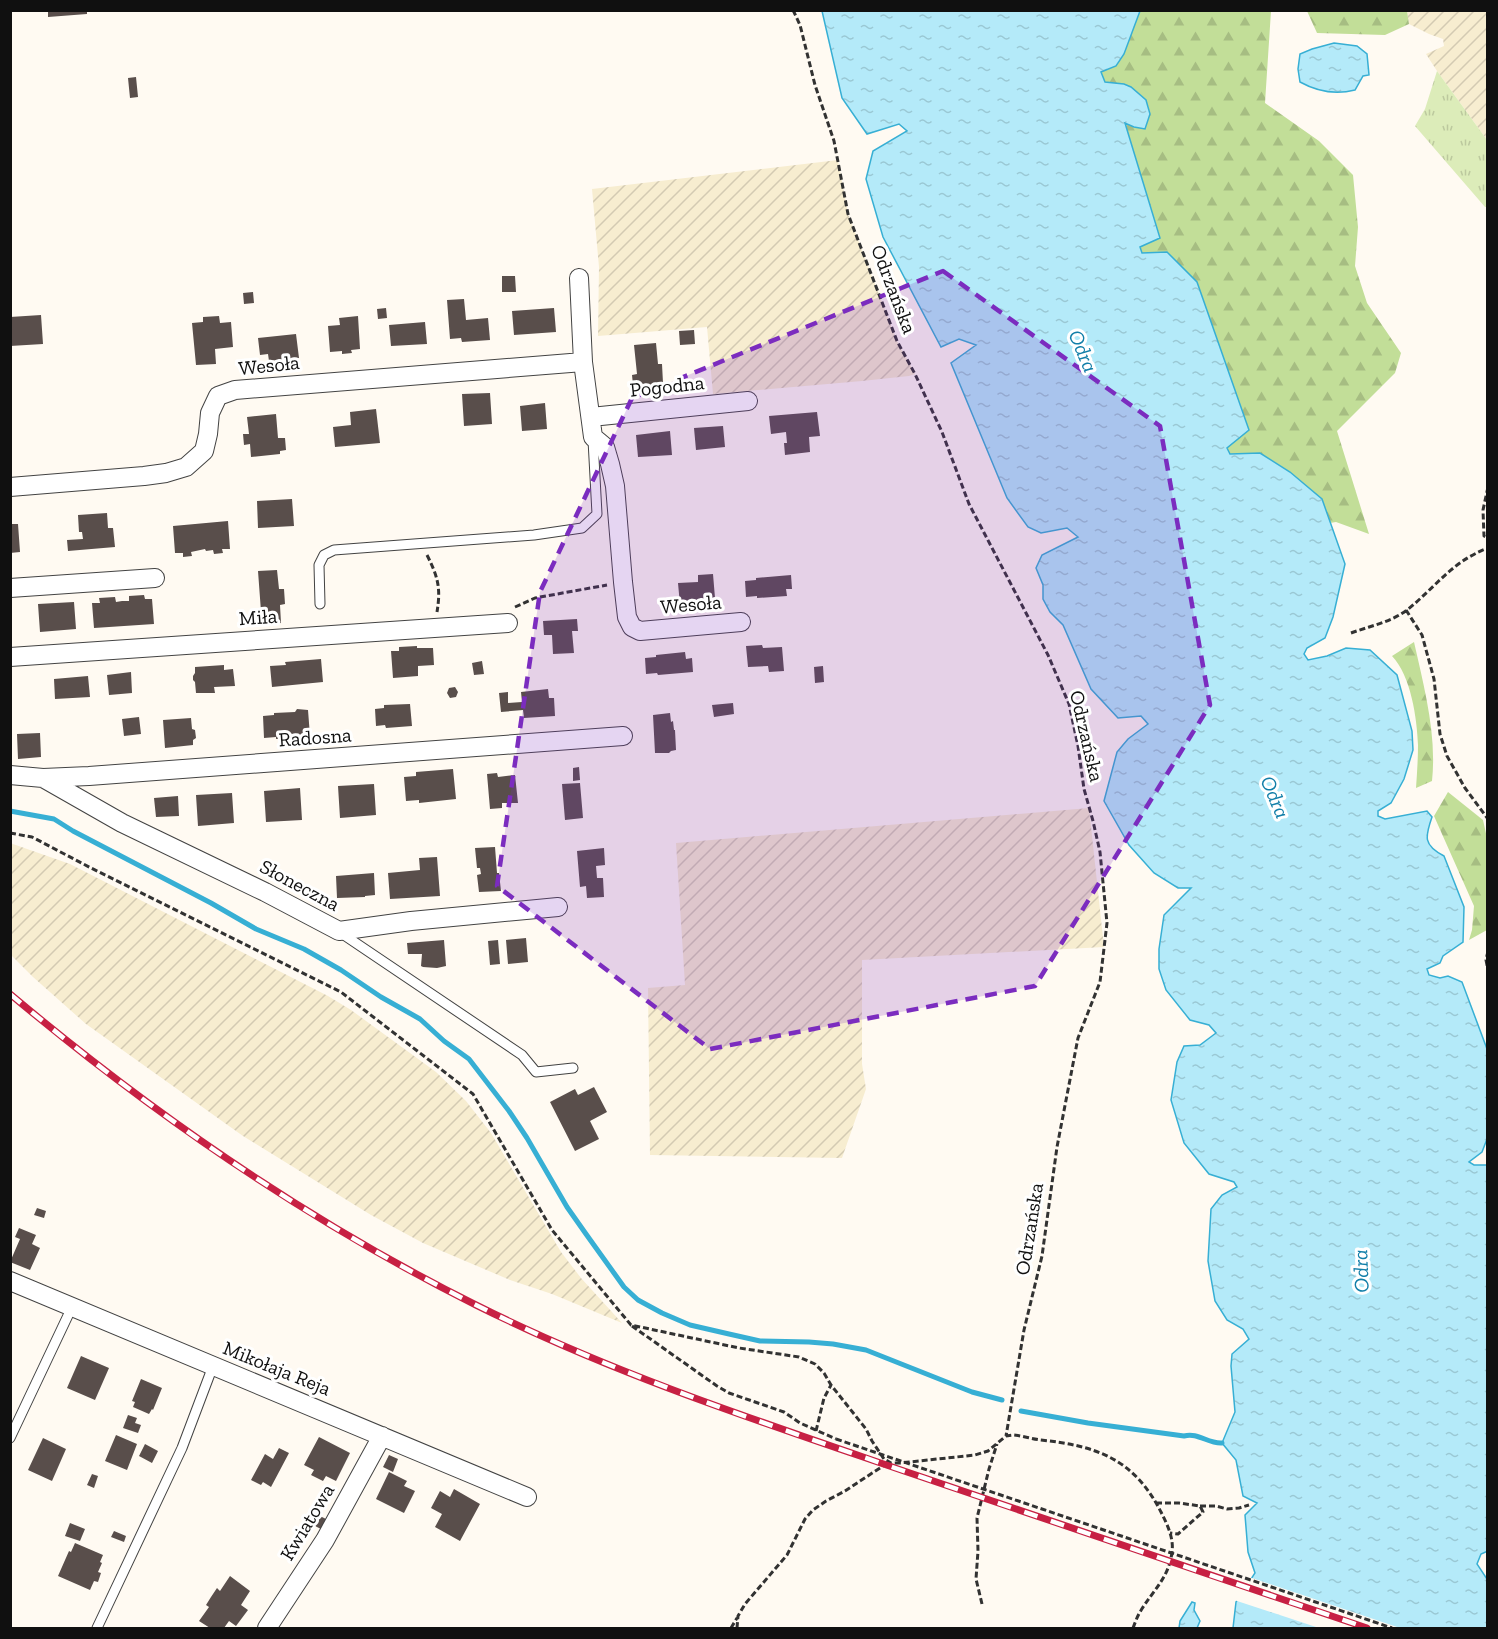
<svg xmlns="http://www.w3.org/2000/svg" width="1498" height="1639" font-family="'Zilla Slab',serif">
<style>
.farmland{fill:url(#farmland-furrows)}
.grass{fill:url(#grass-tufts)}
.forest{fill:url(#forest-firs)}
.water{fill:url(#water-ripples);stroke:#37afd4;stroke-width:1.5}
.pier{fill:#fffaf2}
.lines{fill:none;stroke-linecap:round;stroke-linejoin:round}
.stream{stroke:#37afd4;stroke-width:5}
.building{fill:#594e4b}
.lane-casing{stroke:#434343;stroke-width:11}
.street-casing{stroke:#434343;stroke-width:20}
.path{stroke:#323232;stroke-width:3;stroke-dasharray:6 3;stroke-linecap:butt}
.lane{stroke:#fff;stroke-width:9}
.street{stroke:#fff;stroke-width:18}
.rail-casing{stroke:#c72043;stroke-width:7}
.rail{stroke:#fff;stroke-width:4.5;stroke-dasharray:14;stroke-linecap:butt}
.path-bridge{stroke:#323232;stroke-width:3;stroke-dasharray:6 3;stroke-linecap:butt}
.marked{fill:#7b2cbf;fill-opacity:0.2;stroke:#7b2cbf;stroke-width:4.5;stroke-dasharray:12 8;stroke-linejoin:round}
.labels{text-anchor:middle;stroke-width:6;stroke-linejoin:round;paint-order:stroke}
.street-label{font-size:20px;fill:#101010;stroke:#fff}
.water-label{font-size:21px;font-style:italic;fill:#127fa9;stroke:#fff}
</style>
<defs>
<pattern id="farmland-furrows" width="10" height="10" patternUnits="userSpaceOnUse" patternTransform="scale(1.5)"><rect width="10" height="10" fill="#f7edd0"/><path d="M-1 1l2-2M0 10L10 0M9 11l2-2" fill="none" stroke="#d3cab2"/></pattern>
<pattern id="grass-tufts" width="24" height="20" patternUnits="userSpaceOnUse" patternTransform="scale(1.5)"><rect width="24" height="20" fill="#dcecb9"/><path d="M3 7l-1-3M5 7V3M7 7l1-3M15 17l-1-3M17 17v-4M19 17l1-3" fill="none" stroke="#bcc99e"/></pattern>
<pattern id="forest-firs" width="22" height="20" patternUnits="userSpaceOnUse" patternTransform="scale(1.5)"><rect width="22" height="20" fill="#c2de98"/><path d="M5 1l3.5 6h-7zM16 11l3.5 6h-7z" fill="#a6bd82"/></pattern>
<pattern id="water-ripples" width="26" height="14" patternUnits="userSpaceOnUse" patternTransform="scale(1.5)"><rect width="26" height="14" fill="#b4eaf9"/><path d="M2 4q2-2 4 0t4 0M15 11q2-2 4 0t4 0" fill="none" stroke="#9ac8d4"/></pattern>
</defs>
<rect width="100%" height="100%" fill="#fffaf2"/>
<path class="farmland" d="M1407,11H1487V140L1437,71L1426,54L1444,46L1443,39L1429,34L1409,24Z
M838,160L848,214L897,341L915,374L909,376L862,381L713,394L707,327L598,336L599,267L592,189Z
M1089,808L1104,947L862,960V1064L866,1089L842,1158L650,1155L648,988L685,985L676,843Z
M10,843L70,864L328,996L351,1010L436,1072L466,1101L491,1133L561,1252L581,1278L622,1323L552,1294L510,1280L423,1243L371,1215L243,1136L86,1024L33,977L11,955Z"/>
<path class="grass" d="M1437,71L1487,140V207H1485L1415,126L1425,109Z"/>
<path class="forest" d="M1140,11H1271L1265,103L1319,141L1353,175L1358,227L1355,266L1367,303L1401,353L1395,373L1337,431L1369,534L1336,522L1330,523L1322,499L1290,472L1260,453L1230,454L1226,448L1249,430L1167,252L1142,254L1140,247L1160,237L1124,122L1150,114C1149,110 1148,103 1145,100C1135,86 1120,84 1104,82L1100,72L1116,66L1124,53Z
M1307,11H1407L1409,24L1385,35L1317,33Z
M1414,642C1424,687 1437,734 1432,781L1416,788C1417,774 1418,759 1418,745C1417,718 1411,676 1392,656Z
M1448,792L1483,820L1487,838V930L1469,940L1472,930L1474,906L1434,816Z"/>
<path class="water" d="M822,11H1140L1124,54L1116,66L1101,72L1105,82L1124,84L1131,87L1146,100L1150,114L1145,129L1134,127L1125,123L1160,238L1140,247L1142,253L1167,252L1197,282L1249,430L1227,448L1230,454L1260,453L1290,472L1322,499L1345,564L1333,617L1325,638L1307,648L1304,654L1308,660L1327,656L1346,648L1370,650L1397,675L1412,731L1413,750L1404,779L1391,803L1378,811V816L1385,819L1427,811L1432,817C1425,837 1423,845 1444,856L1464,907L1463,942L1443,956L1440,963L1427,969L1429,975L1440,978L1448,976L1462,982L1487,1049V1139L1482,1152L1469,1162L1474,1165H1488V1551L1481,1554L1477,1564L1487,1579V1628H1233L1236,1602L1255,1573L1248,1552L1245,1515L1257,1503L1243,1496L1236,1460L1222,1443L1235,1412L1231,1366L1232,1354L1249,1339L1243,1329L1227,1320L1215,1301L1208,1261L1211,1209L1222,1195L1237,1187L1234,1182L1209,1174L1184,1143L1171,1100L1177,1062L1184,1046L1200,1045L1216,1033L1209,1025L1190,1020L1166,990L1159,969V949L1164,915L1191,888H1178L1154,873L1129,845L1104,801L1117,752L1128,739L1148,724L1141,716L1118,718L1091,689L1063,625L1050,612L1043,599V585L1036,568L1042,555L1078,537L1067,528L1041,533L1028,527L1007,498L951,363L976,345L959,339L941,347L883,237L866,179L873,151L907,131L899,124L867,134L842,98Z
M1334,43L1357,46L1367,54L1369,75L1363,76L1355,90C1335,95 1318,92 1300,82L1298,69L1300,54L1312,49Z
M1192,1602L1195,1603L1194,1610L1200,1621L1197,1628H1179L1180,1621Z"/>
<path class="pier" d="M1249,1577L1400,1628H1319L1234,1600Z"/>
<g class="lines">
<path class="stream" d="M10,811L54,819L73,831L211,903L256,929L304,949L341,970L381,997L420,1019L444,1041L469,1059L509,1111L527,1138L567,1207L586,1234L624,1287L638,1300L662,1313L690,1325L729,1334L760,1341L809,1342L833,1344L866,1350L972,1392L1002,1400
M1021,1411L1088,1423L1184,1436C1198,1432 1208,1444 1222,1443"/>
</g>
<path class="building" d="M48,10H87V14L48,17Z
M136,77L138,97L130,98L128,78Z
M502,276H515L516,292H502Z
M253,292L254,303L244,304L243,293Z
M464,299L466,320L488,318L490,340L462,342L461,338L450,339L447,300Z
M386,308L387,318L378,319L377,309Z
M554,308L556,332L514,335L512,311Z
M41,315L43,344L10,346V317Z
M219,316L220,323L231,322L233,347L215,349L216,364L196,365L192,323L203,322V317Z
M358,316L360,349L351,350L352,353L342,354V351L330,352L328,326L340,325L339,318Z
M425,322L427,344L391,346L389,325Z
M694,330L695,344L680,345L679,331Z
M296,334L299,358L269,361L268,354L260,355L258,338Z
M656,343L658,364H662L663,383L652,384V386L633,385L632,375L637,374L634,345Z
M490,393L492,424L464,426L462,394Z
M545,403L547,429L522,431L520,406Z
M376,409L380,443L335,447L333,427L351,425L350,412Z
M817,412L820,436L809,437L810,452L785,455L784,443H787L786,432L771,434L769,416Z
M276,414L278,438H285L286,450L280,451V454L251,457L250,444L244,445L243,434H249L247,417Z
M723,426L725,447L696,450L694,428Z
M670,431L672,455L638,457L636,435Z
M292,499L294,526L258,528L257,501Z
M107,513L108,528H113L115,547L68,551L67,540L83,539L82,532H79L78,515Z
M228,521L230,549H222L223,553L214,554L213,550L206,551L205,549L191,552L192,556L183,557V553H175L173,526Z
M10,524H18L20,552L10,553Z
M277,570L279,589H284L285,604L280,605L281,623L262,625L258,571Z
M713,574L715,598L696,600V604L680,605L678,583L698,582V575Z
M791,575L792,589H786L787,596L757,598V596L746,597L745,581L756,580V578Z
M144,595L145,599H152L154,624L94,628L92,603H100L99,598L115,597L116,602L122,601H129V596Z
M74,602L76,629L40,632L38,604Z
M577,619L578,631H572L574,653L553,654L552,635H544L543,621Z
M762,645L763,648L782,647L784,671L769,672L768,666L748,667L746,646Z
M417,646V648H433L434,665L418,666V676L393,678L391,651H399V647Z
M685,652L686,659L692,658L693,672L658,675L657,673L646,674L645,658L656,657V655Z
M321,659L323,682L272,687L270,666L286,665L285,662Z
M482,661L484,674L474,675L472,663Z
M224,665V670L233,669L235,686L214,687L215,693H196L195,682L193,680V676L195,673V667Z
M823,666L824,682L815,683L814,667Z
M131,672L132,693L109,695L107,675Z
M88,676L90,697L55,699L54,679Z
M455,687L458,692L456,697L450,698L447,693L449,688Z
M548,689L549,698H554L555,716L524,718L523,710L501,712L499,693L508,692V703L522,702L521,692Z
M733,703L734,714L714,717L712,705Z
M410,704L412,726L386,728L385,725L376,726L375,709L384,708V705Z
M297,709L308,710L310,736L276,739V737L264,738L263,716L274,715V713L295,712Z
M670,713L671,722L673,721L674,730H675L676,750L671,751L669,753H655L653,715Z
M139,717L141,734L124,736L122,719Z
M191,718L192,729L195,730L196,738L193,740V745L165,748L163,720Z
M40,733L41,757L18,759L17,734Z
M579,767L580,780L573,781V768Z
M453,769L456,799L419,803V800L406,801L404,777L416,776V772Z
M497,773L498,777L515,775L518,803H502V808L490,809L487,774Z
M580,783L583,818L565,820L562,784Z
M374,784L376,815L340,818L338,786Z
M300,788L302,820L266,822L264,791Z
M232,793L234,823L198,826L196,795Z
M178,796L179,816L156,817L154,798Z
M495,847L497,873H499L501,891L479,892L477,875L481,874L480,868H477L475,848Z
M604,848L605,865L596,866L597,878H603L604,897L587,898L586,886L580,887L577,851Z
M437,857L440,896L390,899L388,873L420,870L419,858Z
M374,873L375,895L365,896V897L337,898L336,876Z
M526,938L528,962L508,964L506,940Z
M444,940L446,966L437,968L423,967L421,966L422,954H408L407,943Z
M498,940L500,964L490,965L488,941Z
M594,1087L607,1112L590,1121L599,1139L575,1151L550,1102L575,1089L578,1095Z
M37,1208L46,1211L44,1218L34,1215Z
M19,1228L36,1235L32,1244L40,1248L30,1270L10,1262L20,1239L15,1237Z
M81,1356L109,1368L95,1400L67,1388Z
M141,1379L162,1388L153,1410L152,1409L149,1414L133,1407L135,1402L132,1401Z
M128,1415L137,1418L135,1423L141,1425L138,1433L123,1428Z
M116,1435L137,1444L127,1470L105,1461Z
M319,1437L350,1453L336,1481L326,1476L323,1481L311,1475L314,1470L304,1465Z
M43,1438L66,1449L52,1481L28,1470Z
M145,1444L158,1451L152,1463L139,1456Z
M279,1448L289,1453L271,1487L263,1482L261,1485L251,1480L265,1454L273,1459Z
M389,1455L398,1459L393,1472L383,1467Z
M389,1472L407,1481L404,1486L415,1491L404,1513L376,1499Z
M92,1474L98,1476L94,1488L87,1485Z
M454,1489L480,1504L460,1541L435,1527L442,1514L431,1508L440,1491L450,1497Z
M318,1515L326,1519L321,1529L313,1525Z
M70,1523L85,1529L80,1541L65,1536Z
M114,1531L126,1536L124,1542L111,1537Z
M75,1543L103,1555L100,1562L102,1563L98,1572L101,1573L98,1582L94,1581L90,1590L58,1576L69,1551L71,1552Z
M230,1576L250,1591L241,1605L248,1610L236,1626L229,1621L224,1628H210L199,1621L209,1607L206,1605L211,1597L217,1588L220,1591Z"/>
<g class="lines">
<defs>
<path id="lane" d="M320,604L319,565L324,555L334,550L534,535L582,528L597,514L593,440
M341,933L522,1055L536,1072L573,1068
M10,1438L72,1307
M97,1628L182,1448L213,1366"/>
<path id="street" d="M583,362L593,437L605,447L610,464L615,486L623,582L627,617L632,627L640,631L741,622
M591,417L748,401
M10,487L144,476L166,473L186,467L204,451L208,434L210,413L218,396L235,390L583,362L579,278
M10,588L155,578
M10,657L508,623
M10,775L43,778L89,776L623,736
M43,778L122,823L265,892L339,931L411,921L558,907
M10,1281L527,1497
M267,1628L325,1540L382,1436"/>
</defs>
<use href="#lane" class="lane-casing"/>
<use href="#street" class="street-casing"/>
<path class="path" d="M793,10L800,25L815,85L834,141L848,214L897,341L915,374L942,432L969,504L1048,655L1069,704L1078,746L1084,789L1093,821L1100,852L1107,923L1100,982L1078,1038L1057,1147L1042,1256L1024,1330L1006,1436
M1488,487L1483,510L1484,536L1488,538
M427,555C438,577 441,588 437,612
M515,607L535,598L607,585
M1406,610L1422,635L1434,679L1440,734L1447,756L1465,788L1488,819
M1351,633C1370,626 1391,622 1407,610C1436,587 1451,562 1488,548
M10,833L32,837L91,868L341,992L473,1094L552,1230L631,1325L739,1348L799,1357L815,1364L824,1373L831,1385L866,1429L872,1441L884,1459L891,1463H900L975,1455L988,1451L1006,1436L1014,1435C1023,1436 1032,1439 1041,1440C1097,1446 1134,1459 1161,1512C1167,1524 1174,1538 1172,1552C1169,1578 1153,1590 1140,1612C1137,1617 1135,1623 1133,1628
M1488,951L1486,960L1488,970
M632,1326L717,1386L729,1393L784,1412L800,1423L836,1439
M816,1431L824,1398L831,1385
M1156,1503H1179L1200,1506L1203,1512L1178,1534L1170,1533
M1200,1506H1216L1227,1509L1239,1508L1249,1505
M982,1604L976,1579L978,1551L977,1518L989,1469L997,1444
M731,1628L737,1618
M737,1628L738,1616L745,1604L787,1555L805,1519L813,1510L826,1501L845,1491L889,1462"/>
<use href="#lane" class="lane"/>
<use href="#street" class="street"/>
<defs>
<path id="rail" d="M10,994C154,1115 308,1221 476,1305C614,1374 761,1422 907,1472C1060,1524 1213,1576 1367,1628"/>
</defs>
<use href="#rail" class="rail-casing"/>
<use href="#rail" class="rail"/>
<path class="path-bridge" d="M836,1439L1392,1628"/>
</g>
<path class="marked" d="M943,271L1160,426L1210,705L1035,986L710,1049L497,886L540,592L632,398Z"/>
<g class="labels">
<g class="street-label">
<text transform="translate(894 289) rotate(69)" y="7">Odrzańska</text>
<text transform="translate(269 365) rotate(-6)" y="7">Wesoła</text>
<text transform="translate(667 386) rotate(-6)" y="7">Pogodna</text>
<text transform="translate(691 604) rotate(-5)" y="7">Wesoła</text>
<text transform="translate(258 617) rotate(-4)" y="7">Miła</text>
<text transform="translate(1087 736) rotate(77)" y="7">Odrzańska</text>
<text transform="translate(315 737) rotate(-4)" y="7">Radosna</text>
<text transform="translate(300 885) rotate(28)" y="7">Słoneczna</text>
<text transform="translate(1029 1229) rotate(-81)" y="7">Odrzańska</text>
<text transform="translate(277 1368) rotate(22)" y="7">Mikołaja Reja</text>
<text transform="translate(307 1522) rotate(-59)" y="7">Kwiatowa</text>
</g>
<g class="water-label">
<text transform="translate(1083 351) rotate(67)" y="7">Odra</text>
<text transform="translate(1275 797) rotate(67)" y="7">Odra</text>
<text transform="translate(1361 1271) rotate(-92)" y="7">Odra</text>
</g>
</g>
<rect width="1498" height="1639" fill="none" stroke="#101010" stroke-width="24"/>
</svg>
